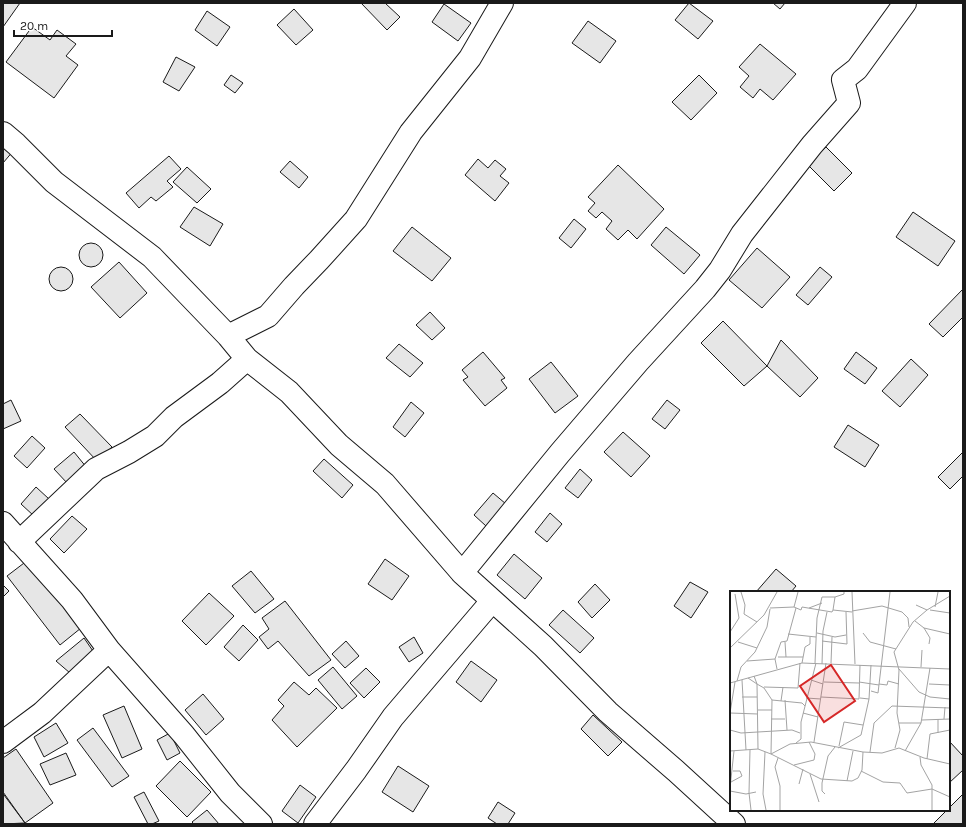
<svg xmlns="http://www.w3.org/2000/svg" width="966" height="827" font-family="Karla,sans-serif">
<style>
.building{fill:#e6e6e6;stroke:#1a1a1a}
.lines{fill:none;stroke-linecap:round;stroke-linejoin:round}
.street-casing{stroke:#1a1a1a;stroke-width:24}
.street{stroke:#fff;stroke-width:22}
.inset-road{fill:none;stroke:#a3a3a3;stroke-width:1}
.view{fill:#d62828;fill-opacity:0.15;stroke:#d62828;stroke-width:2}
.inset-edge{fill:none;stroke:#1a1a1a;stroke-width:2}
</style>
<rect width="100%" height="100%" fill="#fff"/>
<path class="building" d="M3,3H20L3,27Z
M361,3H385L400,17L387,30Z
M689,3L713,21L698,39L675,20Z
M773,3H785L780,9Z
M444,4L471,23L458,41L432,22Z
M294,9L313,30L296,45L277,25Z
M207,11L230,27L217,46L195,30Z
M588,21L616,41L600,63L572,43Z
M32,27L50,40L57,30L76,44L66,56L78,65L54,98L6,62Z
M760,44L796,74L773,100L760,89L753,98L740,87L749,76L739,67Z
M176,57L195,67L179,91L163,82Z
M231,75L243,83L235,93L224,85Z
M699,75L717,93L691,120L672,102Z
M3,142L14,150L3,163Z
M826,147L852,173L834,191L808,165Z
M169,156L181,169L167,181L173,187L156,201L151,197L139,208L126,193Z
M478,159L488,168L495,160L506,169L500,176L509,183L495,201L465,175Z
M290,161L308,177L299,188L280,172Z
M618,165L664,209L637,239L628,230L618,240L606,229L612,221L602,212L596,218L588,211L595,203L588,197Z
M187,167L211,189L197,203L173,182Z
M194,207L223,224L210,246L180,227Z
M913,212L955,241L938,266L896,237Z
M574,219L586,229L571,248L559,238Z
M412,227L451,258L432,281L393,251Z
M666,227L700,255L684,274L651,245Z
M79 255a12 12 0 1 1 24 0a12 12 0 1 1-24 0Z
M757,248L790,277L762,308L729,280Z
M119,262L147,293L120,318L91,287Z
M820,267L832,277L808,305L796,295Z
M49 279a12 12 0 1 1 24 0a12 12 0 1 1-24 0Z
M963,289V317L943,337L929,324Z
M430,312L445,328L432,340L416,325Z
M723,321L767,366L744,386L701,343Z
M781,340L818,378L800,397L767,366Z
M399,344L423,363L410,377L386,358Z
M483,352L505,378L501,380L507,388L485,406L463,380L468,377L462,370Z
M856,352L877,368L865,384L844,369Z
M911,359L928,375L900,407L882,391Z
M551,362L578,396L555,413L529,379Z
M11,400L21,421L3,429V404Z
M667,400L680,410L665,429L652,419Z
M411,402L424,413L405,437L393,427Z
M80,414L112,447L97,461L65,427Z
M848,425L879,445L865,467L834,447Z
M623,432L650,456L631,477L604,452Z
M32,436L45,448L27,468L14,456Z
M74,452L87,468L68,484L54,469Z
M963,452V476L950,489L938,477Z
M324,459L353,485L342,498L313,471Z
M580,469L592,480L578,498L565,488Z
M36,487L49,499L34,516L21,504Z
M493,493L506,504L486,526L474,515Z
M550,513L562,524L547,542L535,532Z
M72,516L87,529L64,553L50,539Z
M514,554L542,578L525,599L497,575Z
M385,559L409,576L392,600L368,584Z
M28,560L81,628L60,645L7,576Z
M776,569L796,586L791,592H756Z
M251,571L274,599L255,613L232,586Z
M690,582L708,592L691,618L674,606Z
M595,584L610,600L592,618L578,602Z
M3,585L9,591L3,597Z
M209,593L234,616L206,645L182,621Z
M285,601L331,660L309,676L278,641L268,649L259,637L269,629L262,618Z
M563,610L594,638L580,653L549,625Z
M243,625L258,640L239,661L224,647Z
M414,637L423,653L409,662L399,647Z
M84,638L95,654L70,673L56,661Z
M346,641L359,656L345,668L332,654Z
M471,661L497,680L481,702L456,682Z
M333,667L357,696L342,709L318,680Z
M366,668L380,682L364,698L350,683Z
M294,682L309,695L316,688L337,708L297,747L272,720L284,706L278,700Z
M203,694L224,719L206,735L185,710Z
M124,706L142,749L122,758L103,715Z
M593,715L622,742L608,756L581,729Z
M56,723L68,743L44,757L34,737Z
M93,728L129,776L112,787L77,740Z
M170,733L180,753L167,760L157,740Z
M949,741L963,756V770L949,783Z
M16,749L53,803L25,823L3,792V758Z
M66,753L76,775L50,785L40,764Z
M180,761L211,792L187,817L156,786Z
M398,766L429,786L413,812L382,792Z
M300,785L316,797L298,823L282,811Z
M144,792L159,821L152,824H148L134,797Z
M963,794V824H933L947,810H949V808Z
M3,795H4L25,823L3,824Z
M498,802L515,813L508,824H497L488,818Z
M207,810L219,824H194L192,822Z"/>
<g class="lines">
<defs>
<path id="street" d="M3,133L16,144L54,182L152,257L228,336L247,359L289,392L339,445L385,484L462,573L543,646L608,712L676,771L734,824
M228,336L268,316L294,286L319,260L356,219L411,132L470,58L502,3
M3,523L72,600L109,650L184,735L230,793L261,824
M19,542L96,469L129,452L155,436L174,417L220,383L247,359
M462,573L560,453L638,362L705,289L720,270L742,234L812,145L849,103L843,80L857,69L905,3
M3,742L42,713L109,650
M315,824L356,770L393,717L492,601"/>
</defs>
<use href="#street" class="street-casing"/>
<use href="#street" class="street"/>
</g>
<g transform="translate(730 591)">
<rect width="220" height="220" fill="#fff"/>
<path class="inset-road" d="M11,1L15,14L14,23L27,31M122,1L125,73M186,14L197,19M64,16L68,1M205,16L208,1M40,17L64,16L71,19L72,16L102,21L103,19L122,21M79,17L92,12M103,19L105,6M200,19L220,22M122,20L152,15L172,21L178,27L179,36M185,30L194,37L200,47L199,53M194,37L220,43M0,41L9,27L5,3M87,42L105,46L116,44M133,42L140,51L166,58M58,43L86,46M92,50L117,53L116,21M8,51L27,57M55,51L56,66M0,57L34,24L47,1M48,66H73M17,70L45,68M72,72L75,56L80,53V46M85,72L87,27L92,6H105L114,3V1M101,72L102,46M92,73L93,40L97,21M191,76L192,59M47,78L45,68L51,51L57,50L66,17M169,78L189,101L200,106L220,108M24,85L27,93L34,97L42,109L41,163L91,188L122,190L128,187L132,179L133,161M18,87L27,93L28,158M12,89L16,159M81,89L93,93M7,90L11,76L25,61L37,36L40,18M94,91L129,92M129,91L149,94M0,92L72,72L220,78M149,93L157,94L158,90L169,93M199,93L220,94M34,96L68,97L70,72M141,100L148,102L160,1M12,106H27M91,106L129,108L130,74M76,107L91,108M130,107L139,108L141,74M42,109L72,112L75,115M55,109L57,139M51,110L53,96M28,119H42M0,122L5,91M0,122L28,123M73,122L88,126M41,128H55M208,128V142M214,128L215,116M192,129L220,128M169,132H191M0,139L11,142L62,139L70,142M84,151L96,72M66,152L71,148V131L86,72M109,155L114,131L133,134M108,157L131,144L139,108M165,157L170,139L167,122L169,79L164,61L183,31L197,19L220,5M20,159L19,202L21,219M0,160L28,158L41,163L60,153L81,151L133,161L152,162L169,157L194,167L220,173M175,160L191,132L200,77M35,161L33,203L36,219M140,161L144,132L162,115L220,117M190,166L191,174L202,194V219M48,167L45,176L50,195V219M197,168L200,143L220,139M64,174L84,169L85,163L79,151M131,180L153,191L170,192L177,202L202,198M80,183L89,211M117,190L123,160M1,191L12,185L10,180H3M69,193L73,178M0,197L4,160M202,198L220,206M0,200L16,203L26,201M95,203L92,200V192L98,165L105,156"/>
<path class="view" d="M101,74L125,110L94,131L70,95Z"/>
<rect width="220" height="220" class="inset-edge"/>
</g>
<rect width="966" height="827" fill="none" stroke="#1a1a1a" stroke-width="8"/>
<path d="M14 30v6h98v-6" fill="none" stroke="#1a1a1a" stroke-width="2"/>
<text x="20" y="30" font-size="12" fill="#1a1a1a" stroke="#ffffff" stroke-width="3" paint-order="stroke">20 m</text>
</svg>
